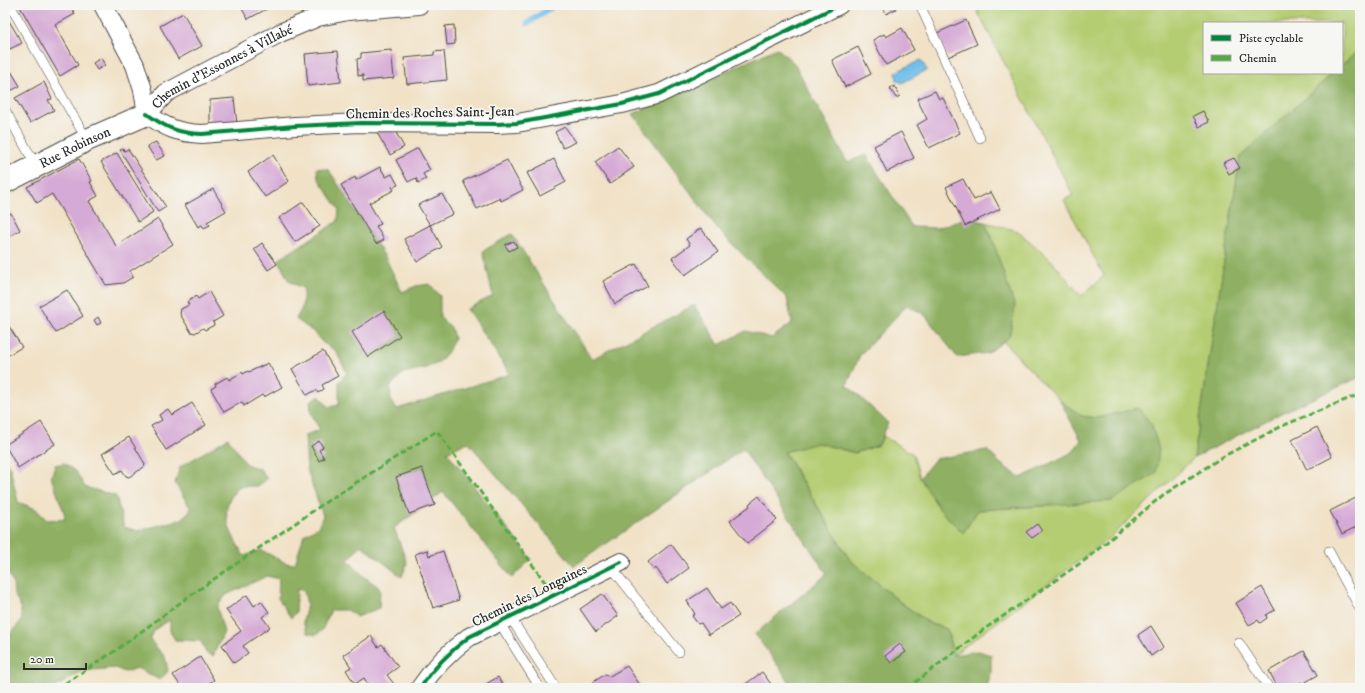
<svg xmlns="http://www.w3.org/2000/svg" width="1365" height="693" font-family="'IM FELL DW Pica',serif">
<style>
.green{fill:#b4cd72;stroke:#707c4e}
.forest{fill:#8fb064;stroke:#5d6e48}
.water{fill:#70c0eb;stroke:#4e768b}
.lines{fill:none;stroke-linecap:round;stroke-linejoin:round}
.stream{stroke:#70c0eb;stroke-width:6}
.building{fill:#d6aad6}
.service-casing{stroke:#494642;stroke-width:10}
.minor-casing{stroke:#494642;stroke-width:20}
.tertiary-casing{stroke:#494642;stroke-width:24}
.service{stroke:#fff;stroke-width:9}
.minor{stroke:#fff;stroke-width:18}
.tertiary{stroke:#fff;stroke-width:22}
.quiet{stroke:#54ab44;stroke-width:3;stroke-dasharray:6 3;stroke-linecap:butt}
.cycleway-casing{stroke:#f6f6f2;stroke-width:6}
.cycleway{stroke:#00873e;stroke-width:4}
.labels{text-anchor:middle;stroke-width:3.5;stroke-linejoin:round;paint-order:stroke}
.street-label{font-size:14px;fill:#2b2b2b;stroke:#f6f6f2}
</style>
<rect width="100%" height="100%" fill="#f6f6f2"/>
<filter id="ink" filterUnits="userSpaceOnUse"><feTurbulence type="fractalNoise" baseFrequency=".025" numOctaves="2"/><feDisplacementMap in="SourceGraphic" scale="8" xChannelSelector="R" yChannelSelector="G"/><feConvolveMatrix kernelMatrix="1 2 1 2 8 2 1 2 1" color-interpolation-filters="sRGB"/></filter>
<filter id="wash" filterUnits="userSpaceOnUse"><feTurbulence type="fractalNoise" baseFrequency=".012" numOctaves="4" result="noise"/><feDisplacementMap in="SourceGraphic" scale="16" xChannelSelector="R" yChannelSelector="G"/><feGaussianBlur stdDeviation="0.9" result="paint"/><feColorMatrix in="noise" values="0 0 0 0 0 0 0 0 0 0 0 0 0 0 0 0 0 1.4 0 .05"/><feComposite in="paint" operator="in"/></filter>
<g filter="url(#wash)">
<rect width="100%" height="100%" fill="#f1e2c7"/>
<path class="green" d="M974,5H1354L1360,11V48L1342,65V23H1204V73H1333L1240,158L1194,458L1111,537L953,655L947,629L931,624L900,602L850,560L784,451L818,443L855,453L879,445L883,436L913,454L920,478L941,511L963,533L978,510L1046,506L1138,408C1121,412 1101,421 1084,417C1066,412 1019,357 1003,341L1009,337L994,244L985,222L1018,231L1052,261L1081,296L1104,276L1064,200L1073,195Z"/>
<path class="forest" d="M777,48L794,63L847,162L866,155L912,227L937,228L968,218L985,222L994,244L1015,307L1009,337L988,353L957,357L925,315L907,305L860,355L847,385L888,423L879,445L855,453L818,443L784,452L850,560L900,602L930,624L947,629L953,655L978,651L991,655V672L987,688H794L755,634L827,574L743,449L574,566L468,442L447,452L531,559L512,578L443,492L394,528L407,563L402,577L361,545L348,560L365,577L380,588L379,608L357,617L347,610H331L322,630L316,635L307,633L303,622L307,604L304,591L297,589L296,612L291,618L278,598L279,579L267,576L226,595L217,607L224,632L213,656L206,653L201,641L175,640L170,631V620L155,629L150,640L165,657L168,671L160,680L137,668L125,672L115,668L82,671L54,688H5V673L9,671L5,640L22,620L20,605L14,595L13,583L5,567V460L10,467L18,502L36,509L47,520L65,519L64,512L51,477L55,465L64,463L76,472L85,487L116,496L124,527L138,531L182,519L191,509L175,483L180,467L228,438L246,464L260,469L267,479L258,486H240C215,509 230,532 244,556L261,550L286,563L295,564L304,535L318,527L323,516L307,470L305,435L320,430L311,413L310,401L319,396L329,407L339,405V382L347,373L336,351L322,342L315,333L296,319L302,308L304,289L289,281L278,260L338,221L339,209L318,178L317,168L329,170L385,257L402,292L416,286L430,284L440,296V318L451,327L454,338L448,352L438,363L426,368L403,373L390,387L391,402L397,409L510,374L467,309L493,296L483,251L512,234L592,359L694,305L719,345L746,331L772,338L792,323L787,298L718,230L633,114Z
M1360,48V377L1281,413L1194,458L1240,157L1333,73H1342V65Z
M1060,401L1082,416L1098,418L1138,408L1152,425L1159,450L1156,473L1112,501L978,510L963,533L941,511L920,478L935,459L987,450L1001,464L1021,478L1073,452L1081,440Z"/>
<path class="water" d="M921,60L927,70L902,83L897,80L896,72Z"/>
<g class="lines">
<path class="stream" d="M528,23L555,5"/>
</g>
<g id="blocks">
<path class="building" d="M19,5H70L75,14L55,25L78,65L60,76Z
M242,5H274L248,19L242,9L244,8Z
M886,5H894L896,9L886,14L883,6Z
M183,13L202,46L178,59L160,26Z
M5,14L22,43L10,49L5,40Z
M966,20L977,44L948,57L937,33Z
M454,25L455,44L447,45L445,26Z
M902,28L914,50L886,65L873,40L884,34L886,37Z
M858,47L871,74L845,87L832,60Z
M391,50L394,78L363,81V75L358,76L357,59L361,58V53Z
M338,51L341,82L308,86L305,54Z
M444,51L447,80L407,84L404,58L434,55V52Z
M101,58L105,65L97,70L93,63Z
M11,71L20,86L5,94V74Z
M44,82L52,99L48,100L54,110L30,123L15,98Z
M894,86L900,96L896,98L890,88Z
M935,91L939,99L943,98L960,133L929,148L917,125L927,119L917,99Z
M234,98L237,124L210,127V100Z
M1203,111L1209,122L1199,127L1193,116Z
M565,127L576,142L563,148L555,132Z
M376,131H395L404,147L390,155Z
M901,132L914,158L887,172L874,146Z
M156,142L165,156L156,160L147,146Z
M618,146L634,167L610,184L595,162Z
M123,148L124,151L128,149L166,207L158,212L120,150Z
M418,148L430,170L423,174L426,179L418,183L416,178L408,182L396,160Z
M117,153L153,212L138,222L101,162Z
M273,155L289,181L265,197L248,172Z
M1234,158L1240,168L1229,174L1223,163Z
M79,159L92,181L90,182L98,196L89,201L116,246L158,219L173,244L130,271L133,277L123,283L106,285L52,194L37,203L27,187Z
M554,159L566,182L540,196L527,173Z
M507,160L523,190L501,201L500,198L477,209L463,181Z
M380,167L386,177L392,174L398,185L392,187L394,190L369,203L381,224L376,226L384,240L376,244L341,185L355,177L356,180Z
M963,179L974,200L991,192L1000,209L965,226L946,187Z
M213,189L226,211L207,222L210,225L204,228L202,225L198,227L185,205Z
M442,194L453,214L430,225L442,247L417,262L404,239L430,225L418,205Z
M303,202L320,226L295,242L279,218Z
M11,213L20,230L5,239V216Z
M701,228L718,252L685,275L672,258L690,245L686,239Z
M514,241L517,247L509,251L505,245Z
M262,243L277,264L268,270L254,249Z
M636,264L648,286L615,304L603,281Z
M67,290L83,316L56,333L39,306Z
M209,292L223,316L213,322L214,325L205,330L203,328L195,333L191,332L180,314L181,309L189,305L187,302L196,296L198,299Z
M384,311L400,336L368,357L352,332Z
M98,317L101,323L97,325L94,320Z
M5,320L22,347L5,357Z
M323,351L338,376L322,385L324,389L318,393L316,390L307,395L292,369Z
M268,363L282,387L264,397L262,395L244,406L242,402L224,412L211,389L216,386L215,384L227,377L229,380L242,372L243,374L248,371L249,372Z
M192,403L206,425L166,450L151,426L162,420L159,415L168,409L172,415Z
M41,422L55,444L18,468L5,445Z
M1317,427L1332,457L1307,470L1292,440Z
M129,437L145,464L144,467L129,477L126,476L122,470L115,474L102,454Z
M319,441L323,447L319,450L324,458L319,461L311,446Z
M422,468L435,505L409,514L396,477Z
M759,496L777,520L747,543L730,521L750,506L749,504Z
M1360,496V525L1342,534L1330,511Z
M1037,524L1042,531L1032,538L1026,532Z
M671,544L689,568L667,584L656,568L654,570L648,562Z
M427,550L429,556L443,551L459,600L433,608L415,554Z
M1262,587L1275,610L1266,615L1267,618L1260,623L1258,620L1249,625L1236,603Z
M707,588L721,609L730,603L739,616L709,635L701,623L698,624L692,616L695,614L687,601Z
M602,594L618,616L596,632L580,609Z
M247,595L254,606L261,601L269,612L262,617L270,627L243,646L248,653L234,663L222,645L241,631L226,610Z
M1151,626L1164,647L1151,656L1138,635Z
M371,636L378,647L382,644L398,667L387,675L397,688H370L364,678L355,684L346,670L351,667L343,655Z
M900,644L906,652L891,663L885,656Z
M1304,651L1318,675L1302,684L1301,682L1290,688H1278L1269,671Z
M200,657L214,680L201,688H182L173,675Z
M627,666L640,685L635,688H597L593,682L606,674L608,677Z
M762,672L774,688H740Z
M498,677L504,688H479Z"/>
</g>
</g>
<g filter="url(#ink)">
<use href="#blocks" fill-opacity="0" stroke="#494642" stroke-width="1"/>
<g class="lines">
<defs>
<path id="service" d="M10,5L87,140
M920,5L980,138
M5,110L36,166
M1329,551L1360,609
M611,567L679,652
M510,617L556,688
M499,622L540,688
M1239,643L1269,688"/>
<g id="minor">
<path d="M103,5L135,65L143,90L147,114"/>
<path d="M147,114C166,128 178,133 202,134L295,126L361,123L498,124L517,123L622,104L659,94L839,5"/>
<path id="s1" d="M147,114L166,93L280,33L318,17L348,11L419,5"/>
<path d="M420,688C434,667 449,652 469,637L621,562"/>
</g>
<g id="tertiary">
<path id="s2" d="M5,182L87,140L147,114"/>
</g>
</defs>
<use href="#service" class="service-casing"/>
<use href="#minor" class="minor-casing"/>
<use href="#tertiary" class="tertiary-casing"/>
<use href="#service" class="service"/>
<use href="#minor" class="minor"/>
<use href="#tertiary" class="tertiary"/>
<path class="quiet" d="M58,688L115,651L188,597L329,500L437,431L554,595
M908,688L983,630L1085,560L1163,495L1224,456L1282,426L1360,394"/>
<defs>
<path id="cycleway" d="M147,114C166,128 178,133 202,134L295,126L361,123L498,124L517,123L622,104L659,94L839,5
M420,688C434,667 449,652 469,637L621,562"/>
</defs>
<use href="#cycleway" class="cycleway-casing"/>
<use href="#cycleway" class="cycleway"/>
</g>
</g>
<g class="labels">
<g class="street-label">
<text dy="5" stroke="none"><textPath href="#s1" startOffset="90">Chemin d'Essonnes à Villabé</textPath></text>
<text transform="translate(430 112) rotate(-1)" y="5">Chemin des Roches Saint-Jean</text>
<text dy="5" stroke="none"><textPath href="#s2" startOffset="78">Rue Robinson</textPath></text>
<text transform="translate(529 595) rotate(-26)" y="5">Chemin des Longaines</text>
</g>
</g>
<rect width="1365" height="693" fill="none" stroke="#f6f6f2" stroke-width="20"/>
<rect x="1203" y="22" width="140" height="52" fill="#f6f6f2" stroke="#a5a5a2"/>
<rect x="1211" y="35" width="20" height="6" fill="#00873e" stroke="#a5a5a2"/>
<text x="1239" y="42" font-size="12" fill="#2b2b2b">Piste cyclable</text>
<rect x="1211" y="55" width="20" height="6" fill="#54ab44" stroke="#a5a5a2"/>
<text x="1239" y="62" font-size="12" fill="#2b2b2b">Chemin</text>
<path d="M24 663v6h62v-6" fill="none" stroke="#2b2b2b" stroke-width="2"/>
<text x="30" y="663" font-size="12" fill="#2b2b2b" stroke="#f6f6f2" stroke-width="3" paint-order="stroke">20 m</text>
</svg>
